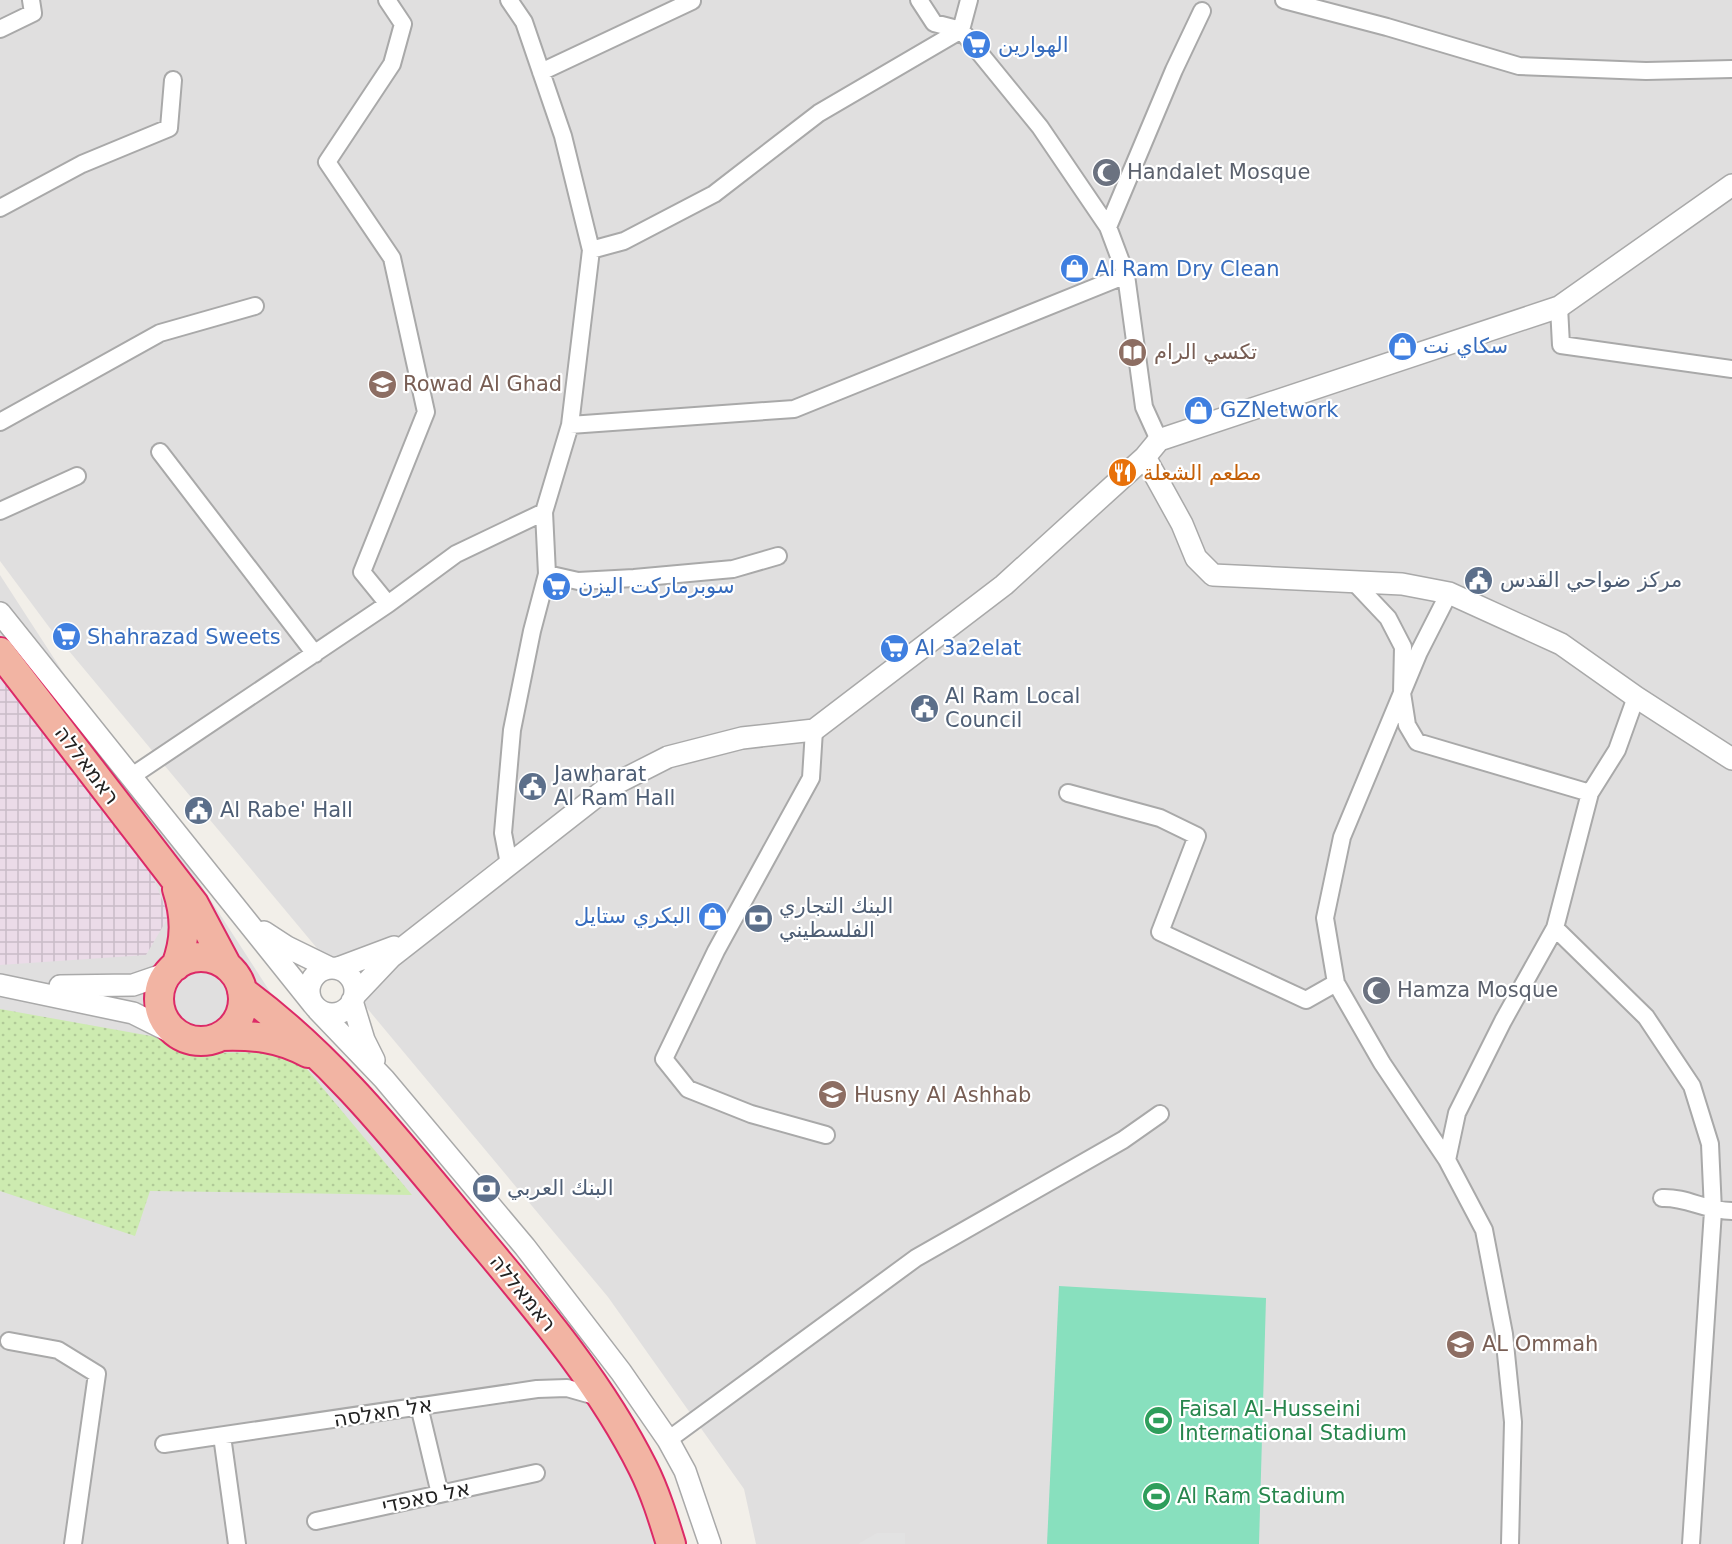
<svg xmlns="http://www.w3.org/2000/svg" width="1732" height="1544" font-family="'DejaVu Sans',Vazirmatn,'Noto Sans Hebrew',sans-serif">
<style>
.residential{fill:#e0dfdf}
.industrial{fill:url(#industrial-grid)}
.grass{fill:url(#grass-dots)}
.pitch{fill:#88e0be}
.parking{fill:#e2e2e2}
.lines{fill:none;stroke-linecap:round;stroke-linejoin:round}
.minor-casing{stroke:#a9a9a9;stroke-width:20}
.tertiary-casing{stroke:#a9a9a9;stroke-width:24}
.trunk-casing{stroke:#dc2a67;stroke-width:32}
.minor{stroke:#fff;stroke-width:16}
.tertiary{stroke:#fff;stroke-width:21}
.trunk{stroke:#f2b4a3;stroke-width:28}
.labels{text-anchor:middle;stroke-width:4.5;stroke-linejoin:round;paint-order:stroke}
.shop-label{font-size:21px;fill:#366cbe;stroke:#fff;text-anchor:start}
.worship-label{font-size:21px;fill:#5b616d;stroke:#fff;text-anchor:start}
.education-label{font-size:21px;fill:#785e54;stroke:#fff;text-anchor:start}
.food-label{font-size:21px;fill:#c56008;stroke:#fff;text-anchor:start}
.service-label{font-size:21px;fill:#4e5e75;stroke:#fff;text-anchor:start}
.street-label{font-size:21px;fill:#222;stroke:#fff}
.leisure-label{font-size:21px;fill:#27864d;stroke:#fff;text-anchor:start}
</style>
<defs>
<pattern id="industrial-grid" width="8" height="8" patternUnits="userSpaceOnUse" patternTransform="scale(1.5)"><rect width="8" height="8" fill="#ebdbe8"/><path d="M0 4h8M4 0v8" fill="none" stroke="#c9bcc7"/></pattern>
<pattern id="grass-dots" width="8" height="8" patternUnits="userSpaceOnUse" patternTransform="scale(1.5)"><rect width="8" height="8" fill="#cdebb0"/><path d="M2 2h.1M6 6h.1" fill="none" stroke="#b0c997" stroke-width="1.8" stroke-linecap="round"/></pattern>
</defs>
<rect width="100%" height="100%" fill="#f2efe9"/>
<path class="residential" d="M0,0H1732V1544H756L744,1489L608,1297L49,627L0,561Z
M0,575L324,1075L575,1379L617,1437L659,1544H0Z"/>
<path class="industrial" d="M0,665L141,849L169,916L146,955L0,965Z"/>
<path class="grass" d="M0,1009L162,1038L203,1053L268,1052L306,1068L412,1195L150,1191L135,1236L0,1191Z"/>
<path class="pitch" d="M1059,1286L1266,1298L1259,1544H1047Z"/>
<path class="parking" d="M877,1533H905V1544H858Z"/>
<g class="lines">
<defs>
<path id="minor" d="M387,0L403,24L392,64L327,162L392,258L426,412L362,572L388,604L456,554L544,512
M509,0L524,22L563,136L591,250L570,425L544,512L547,574L532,631L512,730L503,833L509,864
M919,0L934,23L961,30L1040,127L1108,227L1126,275L1144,407L1159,440
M1284,0L1387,27L1519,66L1646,71L1732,69
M0,29L33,13L31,0
M541,72L692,1
M0,208L82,164L169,128L173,80
M1108,227L1174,70L1202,11
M591,250L624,241L714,194L819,113L961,30L969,0
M1559,307L1561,345L1732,369
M0,422L160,333L255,306
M570,425L794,409L1126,275
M160,452L315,654
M0,511L77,476
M547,574L578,581L634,578L733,569L778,556
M1354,582L1388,618L1403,647L1402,693L1407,725L1417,742L1590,793
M1449,593L1419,652L1342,837L1325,918L1336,983L1382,1063L1447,1160L1484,1230L1504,1334L1513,1422L1510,1544
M814,730L811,778L716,951L664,1059L688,1089L751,1114L826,1135
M132,776L388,604
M1068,793L1160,818L1197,836L1160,932L1306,1000L1336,983
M1555,928L1646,1017L1692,1086L1710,1144L1713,1211L1691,1544
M1447,1160L1457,1113L1503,1021L1555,928L1590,793L1617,750L1636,697
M1662,1198C1688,1197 1704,1211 1732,1211
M9,1341L58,1350L97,1374L73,1544
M419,1406L440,1494
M222,1436L237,1544
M668,1440L916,1258L1123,1140L1160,1114
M164,1444L537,1389L567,1388L602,1398
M316,1521L536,1473"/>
<path id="tertiary" d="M1145,457L1182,524L1196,558L1213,575L1402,584L1449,593L1561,644L1636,697L1732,759
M0,613L313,1004
M264,932L287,947L330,968
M309 991a23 23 0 1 1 46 0a23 23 0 1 1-46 0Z
M338,968L394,947
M0,985L133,1013L179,1036
M60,986L133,985L168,973
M355,995L391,957L607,788L668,757L742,738L814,730L1004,585L1145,457L1159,440L1559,307L1732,185
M352,1001L364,1040L374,1060
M318,1010L384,1079L525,1247L621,1372L668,1440L685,1471L710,1544"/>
<path id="trunk" d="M0,652L194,904L227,966
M159 999a42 42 0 1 1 84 0a42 42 0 1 1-84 0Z
M176,966C186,939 186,917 177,889
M242,991C328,1054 392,1134 459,1215C525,1295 596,1374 643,1468C655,1492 663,1518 671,1544
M221,1036C253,1035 279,1037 308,1053"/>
</defs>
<use href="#minor" class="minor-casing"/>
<use href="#tertiary" class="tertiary-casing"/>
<use href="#trunk" class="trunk-casing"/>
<use href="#minor" class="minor"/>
<use href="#tertiary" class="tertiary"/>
<use href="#trunk" class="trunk"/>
</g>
<defs>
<symbol id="supermarket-disc" viewBox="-11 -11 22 22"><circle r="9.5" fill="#3f7fe0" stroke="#fff"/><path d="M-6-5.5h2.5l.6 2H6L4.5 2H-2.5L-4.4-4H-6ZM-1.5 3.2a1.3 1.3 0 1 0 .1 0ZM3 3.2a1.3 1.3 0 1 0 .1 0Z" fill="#fff"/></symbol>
<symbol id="mosque-disc" viewBox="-11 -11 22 22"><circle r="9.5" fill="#6b7280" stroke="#fff"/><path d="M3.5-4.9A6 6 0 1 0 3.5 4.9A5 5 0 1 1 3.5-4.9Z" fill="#fff"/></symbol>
<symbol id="shop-disc" viewBox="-11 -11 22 22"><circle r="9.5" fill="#3f7fe0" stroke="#fff"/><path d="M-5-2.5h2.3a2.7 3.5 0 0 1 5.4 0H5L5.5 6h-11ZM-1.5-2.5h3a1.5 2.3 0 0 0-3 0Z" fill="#fff"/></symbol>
<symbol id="library-disc" viewBox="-11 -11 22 22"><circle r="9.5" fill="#8d6e63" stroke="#fff"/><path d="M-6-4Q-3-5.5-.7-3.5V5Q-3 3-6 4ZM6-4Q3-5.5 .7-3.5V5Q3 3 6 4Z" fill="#fff"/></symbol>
<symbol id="school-disc" viewBox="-11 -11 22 22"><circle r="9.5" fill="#8d6e63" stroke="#fff"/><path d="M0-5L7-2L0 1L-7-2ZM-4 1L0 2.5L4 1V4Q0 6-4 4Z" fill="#fff"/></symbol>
<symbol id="restaurant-disc" viewBox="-11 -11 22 22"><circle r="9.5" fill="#e8710a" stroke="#fff"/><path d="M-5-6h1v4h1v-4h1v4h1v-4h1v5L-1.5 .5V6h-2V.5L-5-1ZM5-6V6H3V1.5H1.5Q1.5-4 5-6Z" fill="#fff"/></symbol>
<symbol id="civic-disc" viewBox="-11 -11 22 22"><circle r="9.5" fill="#5c6f8a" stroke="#fff"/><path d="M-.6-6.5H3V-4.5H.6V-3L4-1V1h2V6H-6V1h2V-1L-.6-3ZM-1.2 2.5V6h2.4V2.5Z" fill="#fff"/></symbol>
<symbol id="bank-disc" viewBox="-11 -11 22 22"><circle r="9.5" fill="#5c6f8a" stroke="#fff"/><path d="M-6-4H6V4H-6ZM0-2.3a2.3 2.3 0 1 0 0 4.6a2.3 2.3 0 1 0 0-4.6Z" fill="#fff"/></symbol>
<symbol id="university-disc" viewBox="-11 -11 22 22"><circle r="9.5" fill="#8d6e63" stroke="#fff"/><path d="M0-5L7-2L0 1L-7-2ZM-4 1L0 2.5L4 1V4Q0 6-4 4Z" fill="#fff"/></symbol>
<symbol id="stadium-disc" viewBox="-11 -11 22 22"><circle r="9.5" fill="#2e9e5b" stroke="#fff"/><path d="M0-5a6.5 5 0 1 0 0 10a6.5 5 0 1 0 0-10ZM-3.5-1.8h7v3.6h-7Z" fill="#fff"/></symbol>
</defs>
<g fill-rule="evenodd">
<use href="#supermarket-disc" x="960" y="28" width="33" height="33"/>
<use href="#mosque-disc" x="1090" y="156" width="33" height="33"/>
<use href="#shop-disc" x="1058" y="252" width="33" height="33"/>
<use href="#shop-disc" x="1386" y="330" width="33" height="33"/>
<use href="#library-disc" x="1116" y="336" width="33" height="33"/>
<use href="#school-disc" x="366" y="368" width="33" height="33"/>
<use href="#shop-disc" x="1182" y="394" width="33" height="33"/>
<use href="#restaurant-disc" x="1106" y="456" width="33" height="33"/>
<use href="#civic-disc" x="1462" y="564" width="33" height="33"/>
<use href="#supermarket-disc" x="540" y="570" width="33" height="33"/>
<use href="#supermarket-disc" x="50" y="620" width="33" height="33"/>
<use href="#supermarket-disc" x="878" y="632" width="33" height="33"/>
<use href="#civic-disc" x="908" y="692" width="33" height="33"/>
<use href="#civic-disc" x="516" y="770" width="33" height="33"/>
<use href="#civic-disc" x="182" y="794" width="33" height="33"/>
<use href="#shop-disc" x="696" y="900" width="33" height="33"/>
<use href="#bank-disc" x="742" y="902" width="33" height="33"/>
<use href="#mosque-disc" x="1360" y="974" width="33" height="33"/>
<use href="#school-disc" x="816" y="1078" width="33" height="33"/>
<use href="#bank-disc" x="470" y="1172" width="33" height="33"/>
<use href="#university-disc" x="1444" y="1328" width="33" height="33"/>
<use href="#stadium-disc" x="1142" y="1404" width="33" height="33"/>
<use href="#stadium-disc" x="1140" y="1480" width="33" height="33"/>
</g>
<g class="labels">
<g class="shop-label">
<text x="998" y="52">الهوارين</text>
<text x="1095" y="276">Al Ram Dry Clean</text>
<text x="1423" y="353">سكاي نت</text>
<text x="1220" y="417">GZNetwork</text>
<text x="578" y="593">سوبرماركت اليزن</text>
<text x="87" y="644">Shahrazad Sweets</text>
<text x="915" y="655">Al 3a2elat</text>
<text x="691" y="923" text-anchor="end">البكري ستايل</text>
</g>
<g class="worship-label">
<text x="1127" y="179">Handalet Mosque</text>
<text x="1397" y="997">Hamza Mosque</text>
</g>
<g class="education-label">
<text x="1154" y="359">تكسي الرام</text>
<text x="403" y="391">Rowad Al Ghad</text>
<text x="854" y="1102">Husny Al Ashhab</text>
<text x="1482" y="1351">AL Ommah</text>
</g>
<g class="food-label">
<text x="1143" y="480">مطعم الشعلة</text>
</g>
<g class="service-label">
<text x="1500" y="587">مركز ضواحي القدس</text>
<text x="945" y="703">Al Ram Local<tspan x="945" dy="24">Council</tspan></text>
<text x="554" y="781">Jawharat<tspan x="554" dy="24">Al Ram Hall</tspan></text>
<text x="220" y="817">Al Rabe' Hall</text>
<text x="779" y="913">البنك التجاري<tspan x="779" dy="24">الفلسطيني</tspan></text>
<text x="507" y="1195">البنك العربي</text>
</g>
<g class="street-label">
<text transform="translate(87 765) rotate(53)" y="7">ראמאללה</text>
<text transform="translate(523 1293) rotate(51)" y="7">ראמאללה</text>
<text transform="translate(383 1412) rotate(-9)" y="7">אל חאלסה</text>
<text transform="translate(426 1497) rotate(-12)" y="7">אל סאפדי</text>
</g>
<g class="leisure-label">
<text x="1179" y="1416">Faisal Al-Husseini<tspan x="1179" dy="24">International Stadium</tspan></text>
<text x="1177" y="1503">Al Ram Stadium</text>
</g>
</g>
</svg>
